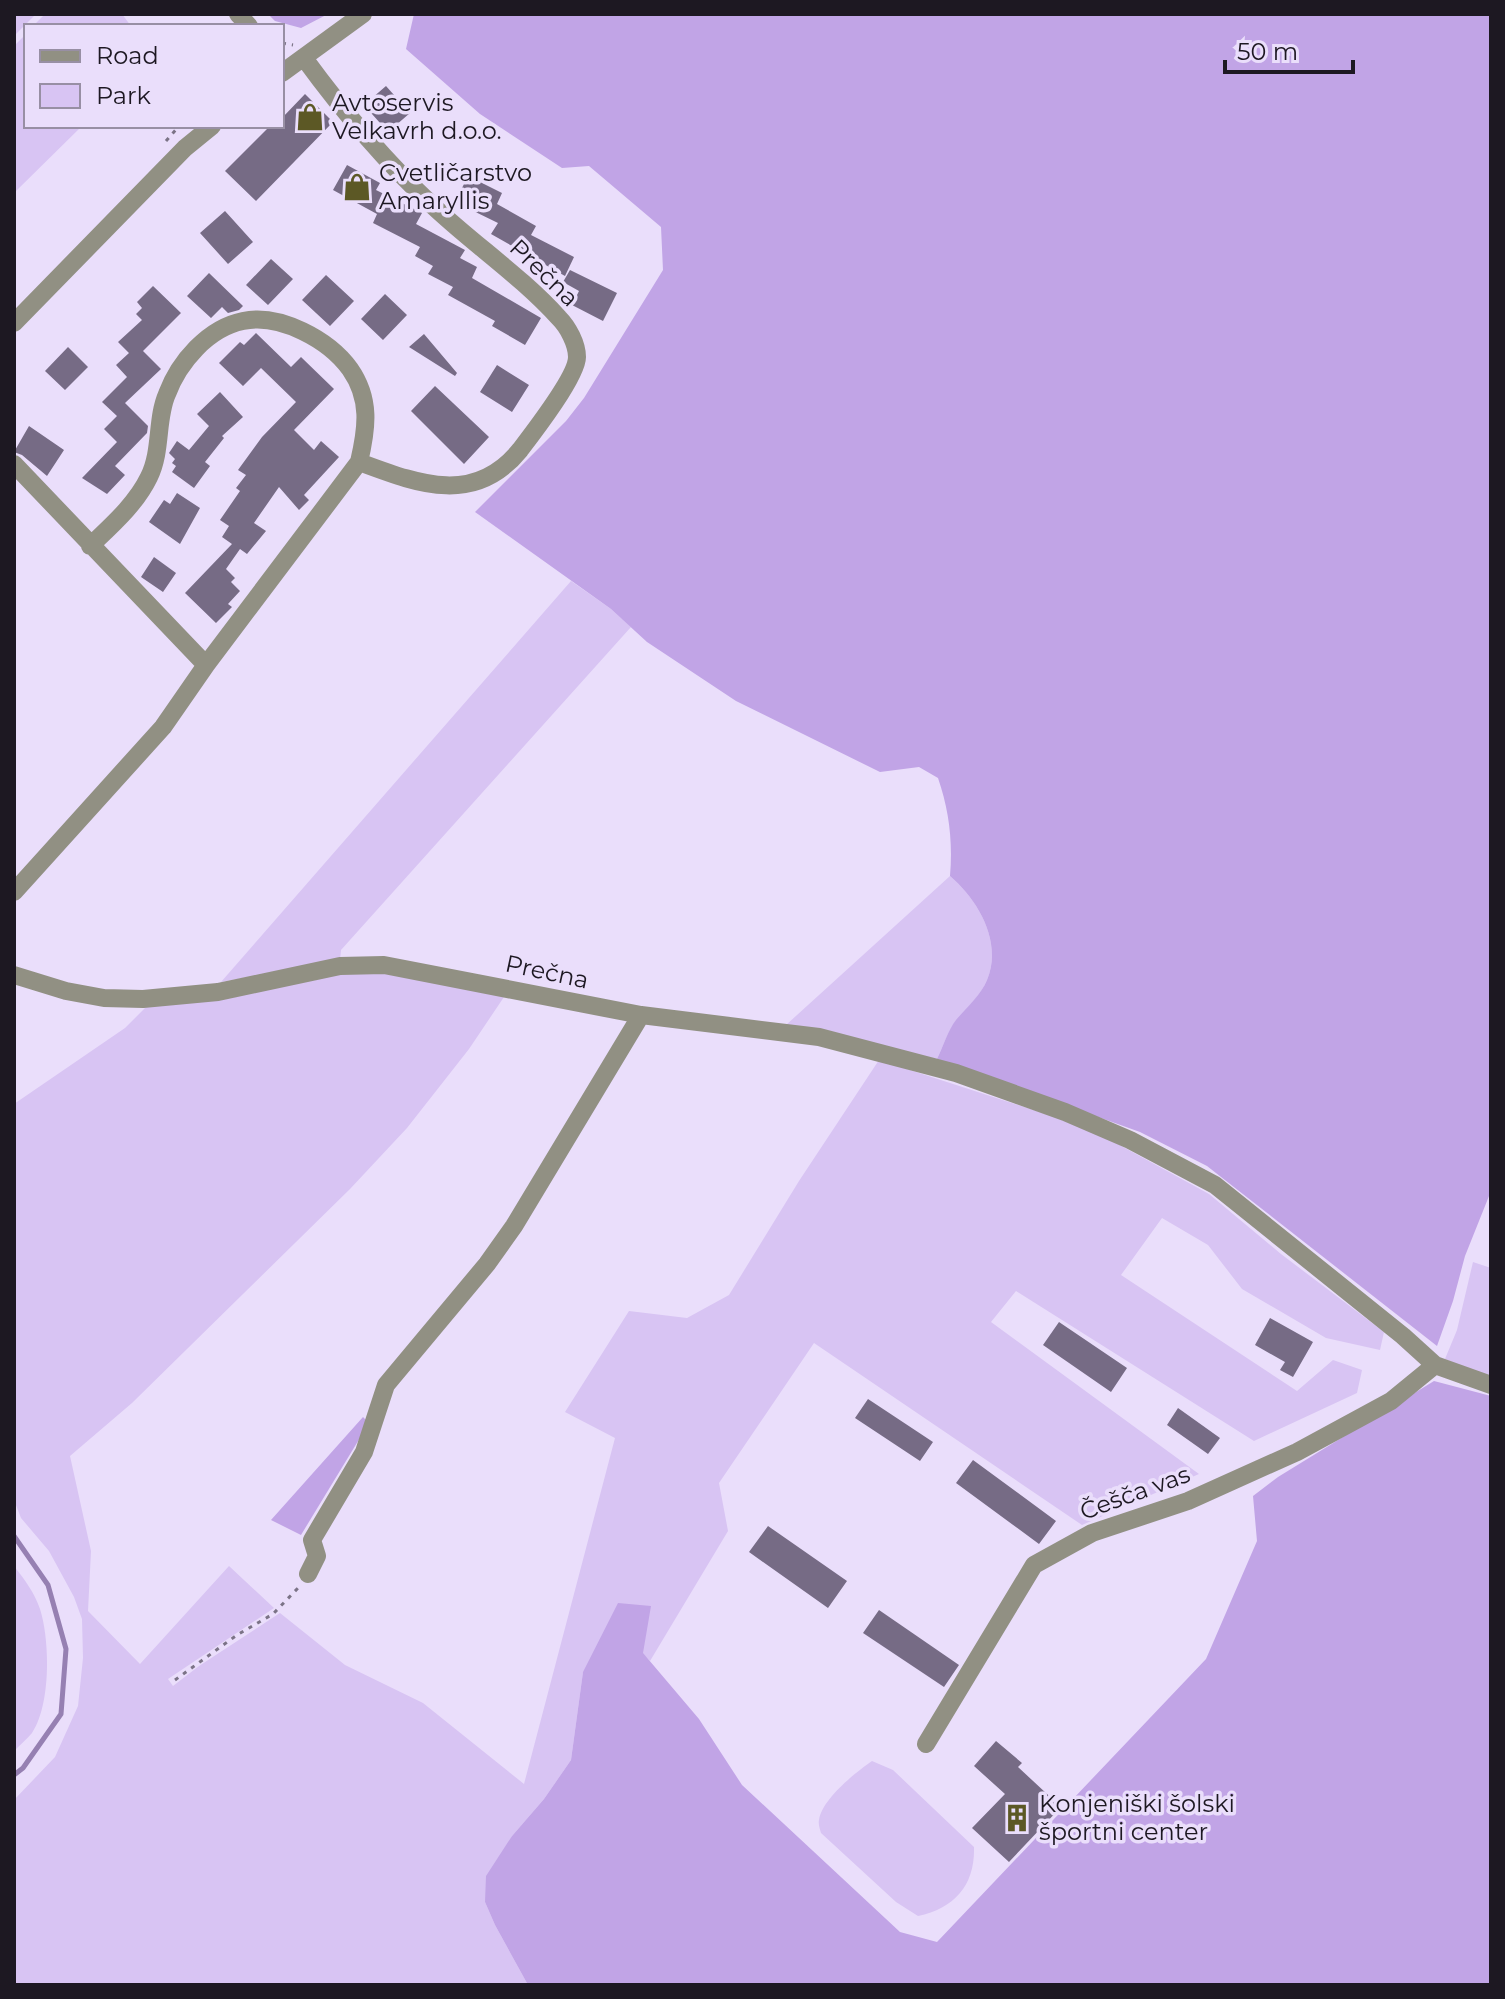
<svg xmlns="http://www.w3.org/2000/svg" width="1505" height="1999" font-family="Montserrat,sans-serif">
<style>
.green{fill:#d8c4f3}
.forest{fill:#c1a4e6}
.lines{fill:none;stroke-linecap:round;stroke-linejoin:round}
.stream{stroke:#9680b2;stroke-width:5}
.building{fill:#766b85}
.path{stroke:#7b7386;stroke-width:3;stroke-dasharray:4 6;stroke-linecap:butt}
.minor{stroke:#919083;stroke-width:18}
.labels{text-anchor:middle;stroke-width:7;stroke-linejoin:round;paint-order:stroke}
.poi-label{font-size:24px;fill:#1d1822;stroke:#eadefb;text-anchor:start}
.street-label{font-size:24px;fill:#1d1822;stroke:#eadefb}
</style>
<rect width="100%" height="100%" fill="#eadefb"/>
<path class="green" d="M14,14H36L14,36Z
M45,14H122L131,26H33Z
M26,34V126H82L14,193V46Z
M571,581L611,609L631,627L341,950L340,960L221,982Z
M950,876C978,900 1003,942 987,980C981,995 966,1009 957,1020C948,1030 943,1047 937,1059L786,1025Z
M382,973L506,994L469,1049L407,1128L350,1189L132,1403L70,1456L91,1551L88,1611L140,1664L229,1566L274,1608L168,1679L173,1686L199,1666L280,1613L345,1665L423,1703L524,1784L615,1438L565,1412L629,1311L687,1318L729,1295L799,1181L879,1060L1055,1117L1105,1137L1209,1194L1281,1254L1384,1332L1380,1350L1326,1338L1242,1289L1208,1245L1162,1218L1121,1275L1297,1391L1333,1360L1362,1370L1357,1393L1254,1441L1016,1291L991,1322L1199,1474L1082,1525L814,1343L719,1483L728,1531L650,1661L642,1653L583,1672L571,1760L544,1799L512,1836L485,1902L495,1925L528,1985H14V1800L55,1757L78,1706L83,1658L82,1619L74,1597L49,1551L21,1518L14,1500V1104L125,1028L146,1007L344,974Z
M1473,1262L1491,1268V1380L1445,1359L1457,1330Z
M14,1566C25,1580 34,1592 40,1609C50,1640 51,1705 32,1733C27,1739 20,1745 14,1751Z
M872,1761L893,1770L974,1847C975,1885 955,1908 918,1916L896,1902L821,1833C820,1829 818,1824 819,1820C822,1799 856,1772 872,1761Z"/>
<path class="forest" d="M268,14H328L301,28L275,21Z
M414,14H1491V1191L1465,1256L1453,1301L1437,1346L1207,1166L1140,1132L937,1059C943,1047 948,1030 956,1020C966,1008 981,995 987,980C1003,942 978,900 950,876C953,841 949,810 938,778L919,767L880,772L736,701L647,642L611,609L475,512L566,421L584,398L663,270L661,227L589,166L562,168L480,114L406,49Z
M1434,1381L1491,1396V1985H528L495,1925L485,1902L486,1876L512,1836L544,1799L571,1760L583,1672L618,1603L651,1606L643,1653L699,1719L742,1785L900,1932L937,1942L1206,1659L1257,1541L1253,1496L1278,1477Z
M363,1417L369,1423L301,1535L271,1520Z"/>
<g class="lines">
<path class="stream" d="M14,1536L48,1585L66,1649L61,1714L23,1768L14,1775"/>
</g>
<path class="building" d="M386,86L410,113L388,132L364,105Z
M305,94L333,122L256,201L225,171L270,126H282V118Z
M347,165L380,183L376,190L422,213L416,224L465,250L460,258L477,267L472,278L541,318L525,345L492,326L495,321L448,295L453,287L428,274L433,266L415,256L420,247L373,223L377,214L333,190Z
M468,176L502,193L497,204L536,226L531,235L574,257L565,276L491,234L498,223L455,202Z
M225,211L253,242L228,264L200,233Z
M271,259L293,279L268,305L246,285Z
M570,270L617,293L603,321L572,305L579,291L563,282Z
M209,273L243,306L239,310L228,313L222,307L211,318L187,296Z
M326,275L354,301L330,326L302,300Z
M153,286L181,313L143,351L161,369L125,403L148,426L147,433L115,466L125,475L107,494L82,478L117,442L104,429L117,416L102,402L127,377L116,365L129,353L118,342L142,320L136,314L142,308L137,302Z
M385,294L407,315L383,340L361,319Z
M256,333L291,367L301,357L334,389L294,430L314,450L321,441L339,457L304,495L309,500L299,510L279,487L254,523L266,531L247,554L240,549L226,569L235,578L231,582L240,591L228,604L232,607L216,623L185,593L232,544L222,537L229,526L220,520L240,491L236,488L246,475L238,470L262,437L296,402L261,368L243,386L219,363L240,342L244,345Z
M424,334L457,373L455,376L409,347Z
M68,347L88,367L65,390L45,371Z
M497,365L529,385L512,412L480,392Z
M435,386L489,437L464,464L411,411Z
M220,392L243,417L222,436L224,438L205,462L210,466L194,488L172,472L176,466L172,463L175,459L169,453L177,441L189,450L209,426L197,414Z
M29,426L64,450L47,476L22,455L14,452Z
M177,493L200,508L180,544L149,522L164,500L170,504Z
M154,557L176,573L163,592L141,577Z
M1270,1318L1313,1342L1293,1377L1280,1370L1285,1362L1255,1345Z
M1059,1322L1127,1368L1111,1392L1043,1345Z
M868,1399L933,1442L920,1461L855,1418Z
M1178,1408L1220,1438L1208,1454L1167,1425Z
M973,1460L1056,1521L1039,1544L956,1483Z
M768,1526L847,1581L828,1608L749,1552Z
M879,1610L959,1665L944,1687L863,1633Z
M996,1741L1022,1763L1018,1767L1061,1807L1009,1862L972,1828L1005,1794L974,1766Z"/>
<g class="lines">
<path class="path" d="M282,43L293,45
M166,141L179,126
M175,1680L237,1635L273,1614L299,1587"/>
<path class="minor" d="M238,14L249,26
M282,73L363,14
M14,323L185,148L212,126
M14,464L206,665
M90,546C112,525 136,504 149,477C162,451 156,419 167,394C179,362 208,328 243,321C280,313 329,340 350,369C371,399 367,428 359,462
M14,892L163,727L206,665L359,462C416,483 474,507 520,450C533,433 577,376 577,357C577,344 568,327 559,318C521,276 473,244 432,205C385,161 342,110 304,58
M14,975L66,991L104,998L143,999L218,992L340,966L384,965L641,1015L819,1037L956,1073L1065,1112L1130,1140L1215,1185L1403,1336L1435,1365L1491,1385
M308,1574L317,1556L312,1540L364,1452L386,1385L487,1264L514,1226L641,1015
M926,1744L1034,1565L1092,1533L1188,1501L1297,1452L1391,1401L1435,1365"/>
</g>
<defs>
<symbol id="shop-bare" viewBox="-9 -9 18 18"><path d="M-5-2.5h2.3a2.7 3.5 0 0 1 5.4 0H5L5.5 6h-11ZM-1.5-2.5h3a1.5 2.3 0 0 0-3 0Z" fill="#5c5825" stroke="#eadefb" stroke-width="2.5" paint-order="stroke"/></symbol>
<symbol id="building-bare" viewBox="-9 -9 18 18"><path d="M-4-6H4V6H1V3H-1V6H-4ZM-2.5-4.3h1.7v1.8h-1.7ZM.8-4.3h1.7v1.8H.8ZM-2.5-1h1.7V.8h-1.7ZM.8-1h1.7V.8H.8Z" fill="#5c5825" stroke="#eadefb" stroke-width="2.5" paint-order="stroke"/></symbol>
</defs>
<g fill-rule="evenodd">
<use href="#shop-bare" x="290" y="97" width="40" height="40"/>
<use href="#shop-bare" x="337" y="167" width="40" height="40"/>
<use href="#building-bare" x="997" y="1798" width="40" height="40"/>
</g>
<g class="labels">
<g class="poi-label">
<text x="332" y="111">Avtoservis<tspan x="332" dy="28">Velkavrh d.o.o.</tspan></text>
<text x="379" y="181">Cvetličarstvo<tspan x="379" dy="28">Amaryllis</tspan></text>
<text x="1039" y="1812">Konjeniški šolski<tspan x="1039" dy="28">športni center</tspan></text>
</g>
<g class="street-label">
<text transform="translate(544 273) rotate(44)" y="8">Prečna</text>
<text transform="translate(547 972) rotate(12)" y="8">Prečna</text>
<text transform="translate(1135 1493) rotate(-20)" y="8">Češča vas</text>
</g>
</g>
<rect width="1505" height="1999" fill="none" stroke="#1d1822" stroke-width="32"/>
<rect x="24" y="24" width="260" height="104" fill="#eadefb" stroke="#988fa4" stroke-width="2"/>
<rect x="40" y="50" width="40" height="12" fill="#919083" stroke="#988fa4" stroke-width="2"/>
<text x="96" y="64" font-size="24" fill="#1d1822">Road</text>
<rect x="40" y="84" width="40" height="24" fill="#d8c4f3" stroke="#988fa4" stroke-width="2"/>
<text x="96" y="104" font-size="24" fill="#1d1822">Park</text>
<path d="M1225 60v12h128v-12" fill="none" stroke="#1d1822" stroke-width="4"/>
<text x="1237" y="60" font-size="24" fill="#1d1822" stroke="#eadefb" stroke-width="6" paint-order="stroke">50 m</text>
</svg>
